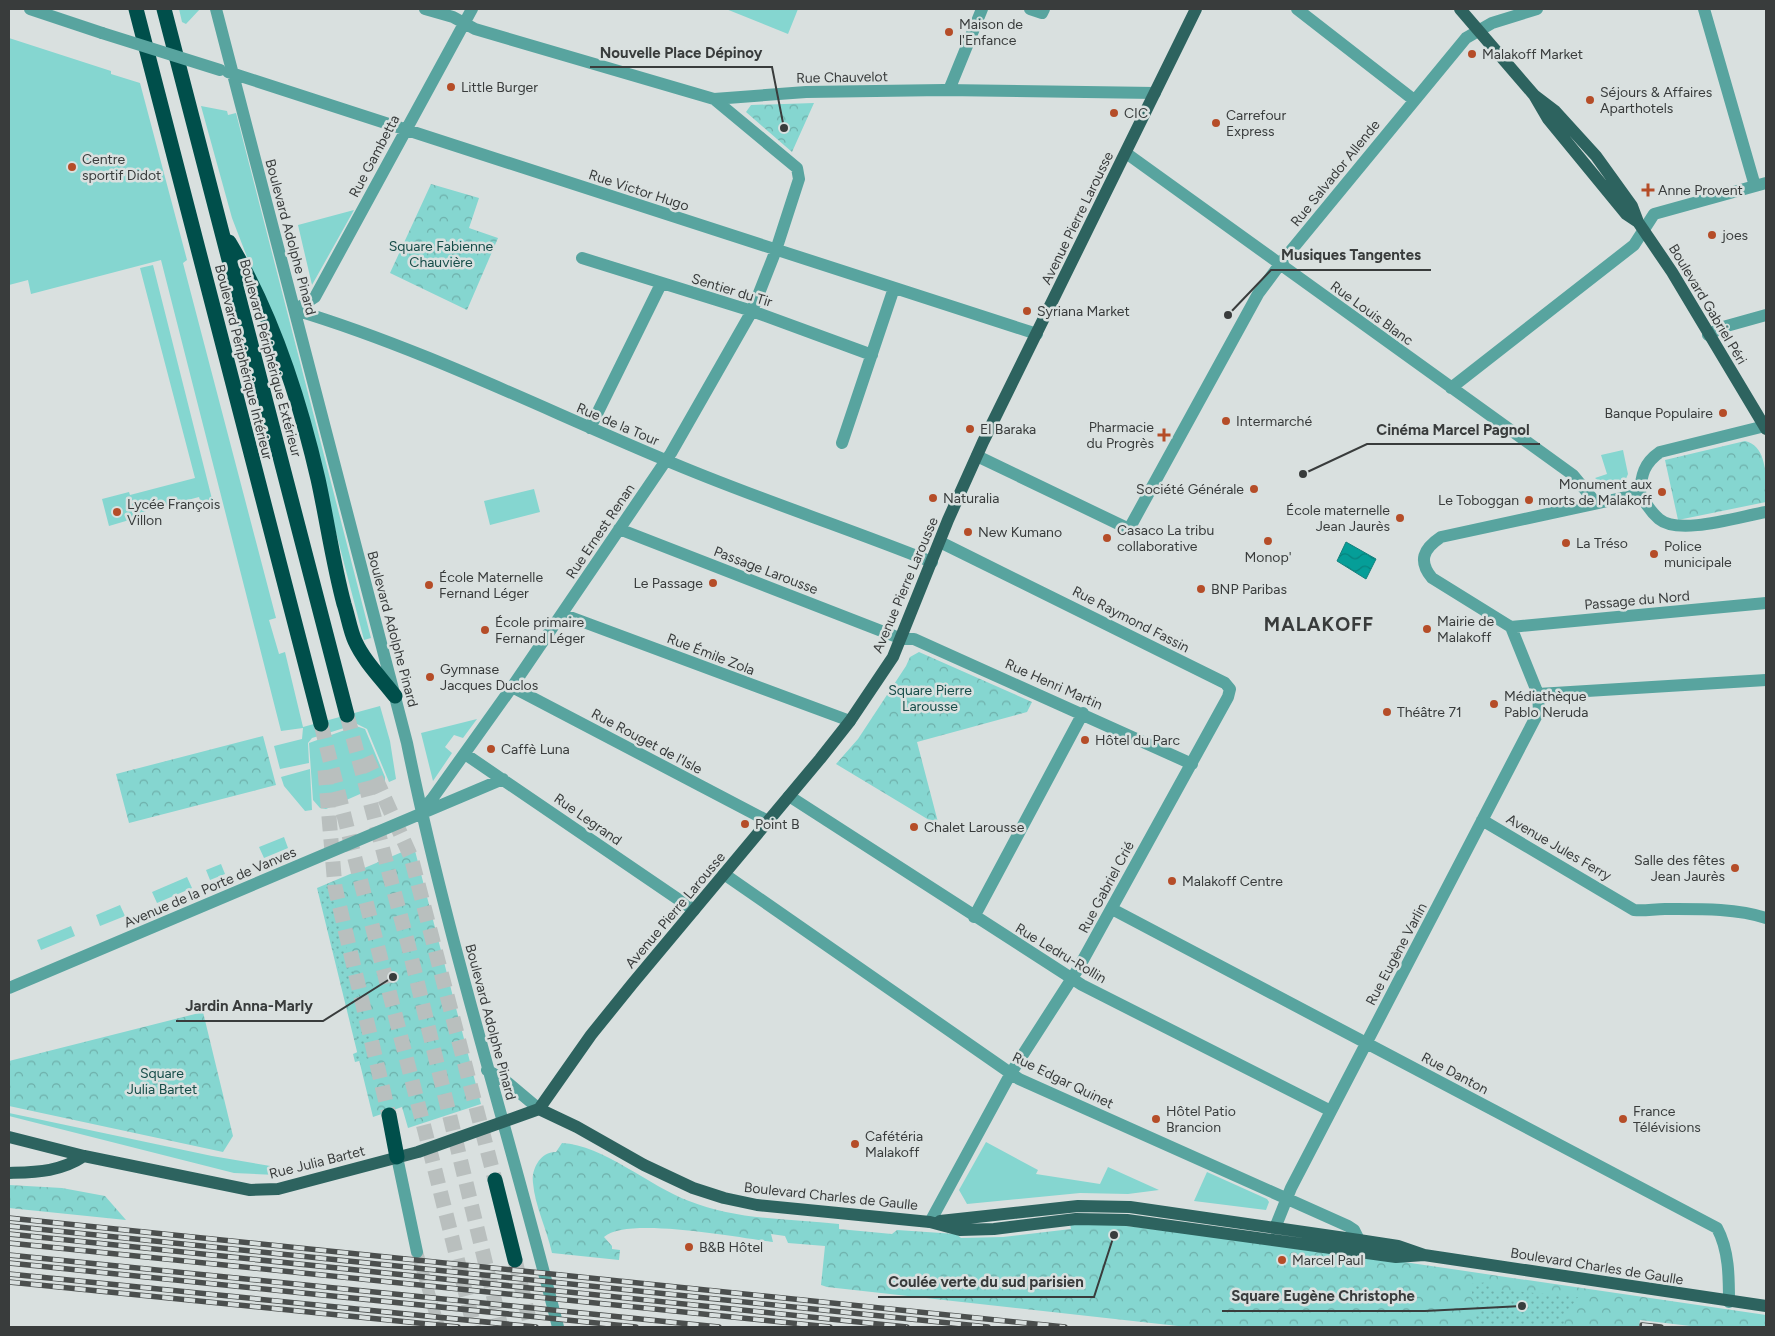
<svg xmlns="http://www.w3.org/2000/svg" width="1775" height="1336" font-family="Figtree,sans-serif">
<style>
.grass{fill:#85d6d0}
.park{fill:url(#park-crowns)}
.garden{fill:url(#garden-dots)}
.water{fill:url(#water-waves);stroke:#15817c}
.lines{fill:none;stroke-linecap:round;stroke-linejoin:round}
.minor-tunnel{stroke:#b9bfbe;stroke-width:12;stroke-dasharray:12 6;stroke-linecap:butt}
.highway-tunnel{stroke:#b9bfbe;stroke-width:15;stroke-dasharray:15 8;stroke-linecap:butt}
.minor{stroke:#58a49f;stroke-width:12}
.major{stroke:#2d635f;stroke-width:12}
.highway{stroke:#004f4b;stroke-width:15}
.rail-casing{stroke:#4b4f4e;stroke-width:5.5}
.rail{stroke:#d9e0df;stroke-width:4;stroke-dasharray:11;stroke-linecap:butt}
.minor-bridge{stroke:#58a49f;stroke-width:12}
.poi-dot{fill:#b54d28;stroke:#d9e0df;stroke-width:2}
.labels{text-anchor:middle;stroke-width:5;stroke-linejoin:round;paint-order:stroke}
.poi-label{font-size:14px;fill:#393c3c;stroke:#d9e0df;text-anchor:start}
.street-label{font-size:14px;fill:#393c3c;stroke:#d9e0df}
.park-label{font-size:14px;fill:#174d49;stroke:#d9e0df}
.district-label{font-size:19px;font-weight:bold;letter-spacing:1px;fill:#393c3c;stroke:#d9e0df}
.leader{fill:none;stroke:#393c3c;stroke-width:2}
.callout-dot{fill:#393c3c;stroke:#d9e0df;stroke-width:2}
.callout-label{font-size:15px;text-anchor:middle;font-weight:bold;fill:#393c3c;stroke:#d9e0df;stroke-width:5;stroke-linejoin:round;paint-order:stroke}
</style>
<defs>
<pattern id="park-crowns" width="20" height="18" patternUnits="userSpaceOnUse" patternTransform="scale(1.25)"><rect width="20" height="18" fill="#85d6d0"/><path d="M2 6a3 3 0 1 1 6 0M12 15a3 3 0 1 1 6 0" fill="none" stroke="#6eafaa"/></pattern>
<pattern id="garden-dots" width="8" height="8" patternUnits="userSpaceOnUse" patternTransform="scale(1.25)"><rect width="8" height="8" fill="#85d6d0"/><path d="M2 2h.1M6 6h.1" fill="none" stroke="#6eafaa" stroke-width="1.8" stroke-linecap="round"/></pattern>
<pattern id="water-waves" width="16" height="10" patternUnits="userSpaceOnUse" patternTransform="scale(1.25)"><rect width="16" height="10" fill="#059e98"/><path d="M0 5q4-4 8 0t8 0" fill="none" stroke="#07827d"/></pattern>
</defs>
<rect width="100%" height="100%" fill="#d9e0df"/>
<path class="grass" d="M179,9H200L186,24L182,22Z
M726,9H798L788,34Z
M9,38L111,71V74L140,83L187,260L183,263L276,618L269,620L279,654L285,652L303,727L380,706L390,741L396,779L389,782L367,729L357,724L312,738L308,743L309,763L280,769L274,746L302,739L303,728L281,731L161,260L31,294L28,280L9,285Z
M201,106L227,111L228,115L236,113L371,638L364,640L294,371L257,283L232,218Z
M354,210L312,285L298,225Z
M153,265L213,503L202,506L199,497L135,514L136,518L109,526L102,499L129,492L130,495L195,478L140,268Z
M1623,450L1628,474L1625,481L1605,486L1595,478L1607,474L1601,455Z
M534,489L540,512L490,525L484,501Z
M477,719L463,738L454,735L445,747L452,753L433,781L421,733Z
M356,726L365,729L385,777V783L326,809L320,808L313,800L309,743Z
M310,769L312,810L305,811L284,786L281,777Z
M284,837L288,848L264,858L259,847Z
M221,864L225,874L210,880L206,870Z
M187,877L192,888L157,903L152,892Z
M120,905L125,916L100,926L96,915Z
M71,926L75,936L41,950L37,940Z
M9,1113L212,1156L300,1171L276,1175L234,1173L9,1116Z
M986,1142L1038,1170L1036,1174L1100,1184L1108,1167L1159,1190L1128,1194L1080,1193L967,1204L959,1190Z
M1207,1172L1267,1199L1269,1202L1266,1210L1194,1201Z"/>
<path class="park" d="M814,103L792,152L746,112L751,105Z
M431,184L479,198L469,228L498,238L467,310L390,273Z
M1745,441C1769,446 1766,483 1766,502L1678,520L1665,460Z
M919,652L1032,702L1027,712L917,742L939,826L836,764L858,739L906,666L910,657Z
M263,736L276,785L129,823L116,774Z
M414,847L481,1104L408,1128L402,1107L373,1117L317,888Z
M203,1012L233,1136L223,1152L9,1106V1061Z
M562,1143C603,1145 649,1186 689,1201C736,1220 790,1219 839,1224V1229L892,1234L897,1230L956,1234L961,1238L1003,1237L1071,1229L1070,1224L1102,1223L1315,1249L1766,1315V1327H1699L1640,1320L1639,1327H1187L827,1287L821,1285L825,1246L788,1243L785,1236L771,1234L773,1242C739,1238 627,1216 604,1237L612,1246V1249L620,1250L619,1260L552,1253C547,1230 535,1206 533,1183C531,1169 541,1151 556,1152Z
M9,1185L62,1188L105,1196L126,1220L9,1208Z"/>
<path class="garden" d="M330,884L375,1057L355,1062L353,1054L360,1051L318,889Z
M1488,1282L1493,1289L1578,1297L1565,1315L1564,1327H1476L1471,1284Z"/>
<path class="water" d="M1346,542L1376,559L1366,579L1337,561Z"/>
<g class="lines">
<path class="minor-tunnel" d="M417,1252L439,1327"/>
<path class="highway-tunnel" d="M347,715L408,944L501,1327
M321,724C371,925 425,1126 474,1327
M366,757L411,857L495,1180
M325,770L335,887L389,1115
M515,1260L531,1327"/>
<path class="minor" d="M30,9L102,33
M216,9L407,743C447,940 509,1132 558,1327
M425,9L453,17L475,29L714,99L806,92L944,90L1155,93
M1030,9L1042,13L1044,9
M1297,9L1414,100
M1704,9L1755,186
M228,72L1037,334
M949,90L982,9
M1126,153L1573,475L1596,503
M582,258L752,311L872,355
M295,310C421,348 541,408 663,459C751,497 843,526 932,562
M295,310L315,297L472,9
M1708,335L1723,327L1766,315
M1451,388L1634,245L1654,214L1766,183
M590,428L661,284
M842,443L894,288
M977,456L1129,529L1258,294L1284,259L1466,38L1492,23L1537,9
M1640,494C1641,475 1644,463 1660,452L1765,426
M1640,494C1645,503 1651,512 1659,519C1679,536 1741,516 1766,512
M619,529L902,639H914L1192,764
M562,614L850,721
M1511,627L1766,603
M512,687L768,821
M1538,694L1766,680
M465,754L694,910
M789,796L1082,985L1331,1111
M421,812L432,799L512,687L671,453L752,311L776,250L799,179L797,168L714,99
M1482,820L1634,910C1645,911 1654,909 1665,909C1698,909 1735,908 1766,918
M724,874L1019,1079L1348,1226L1354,1230L1359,1240
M1112,909L1717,1228C1729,1250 1729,1277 1729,1302
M974,917L1083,713
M9,988L503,779
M487,1070L507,1082L539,1109
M397,1157L417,1252
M930,1222L1011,1073L1078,969L1228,697L1230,689L1225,683L940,542
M1275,1228L1291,1188L1331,1111L1539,711L1538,694L1511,627L1432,578C1418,561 1423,549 1441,537L1640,494"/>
<path class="major" d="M1460,9L1534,95L1548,119L1626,214L1638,222
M1534,95L1555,111L1596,156L1632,206L1638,222L1672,272L1766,429
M539,1109L591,1035L633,983L820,759L850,721L893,657L948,520L983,442L1196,9
M539,1109L577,1127L644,1165L693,1188L724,1198L757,1205L930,1222L960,1230L994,1229L1076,1219L1127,1220L1396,1257L1424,1255
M9,1137L84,1156L250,1190L278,1189L418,1152L539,1109
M9,1173C36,1172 60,1172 84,1156
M940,1221L1078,1206L1130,1207L1359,1240L1398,1246L1424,1255L1766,1306"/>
<path class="highway" d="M136,9L321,724
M164,9L347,715
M229,242C272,314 299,397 318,479C327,520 333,563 344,604C348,616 350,630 355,641C364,661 381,678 395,696
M389,1115L397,1157
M495,1180L515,1260"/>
<defs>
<path id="rail" d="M9,1218L1065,1327
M9,1226L988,1327
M9,1234L907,1327
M9,1243L830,1327
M9,1255L719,1327
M9,1263L636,1327
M9,1274L536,1327
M9,1282L458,1327
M1642,1325L1661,1327"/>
</defs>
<use href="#rail" class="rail-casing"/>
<use href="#rail" class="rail"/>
<path class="minor-bridge" d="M102,33L220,70"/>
</g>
<g class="poi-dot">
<circle cx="949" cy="32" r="5"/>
<circle cx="1472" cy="54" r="5"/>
<circle cx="451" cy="87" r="5"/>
<circle cx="1590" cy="100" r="5"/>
<circle cx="1114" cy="113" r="5"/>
<circle cx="1216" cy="123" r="5"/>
<circle cx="72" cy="167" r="5"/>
<path d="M1645.5 182.5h5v5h5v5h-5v5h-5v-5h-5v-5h5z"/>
<circle cx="1712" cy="235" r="5"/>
<circle cx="1027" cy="311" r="5"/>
<circle cx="1723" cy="413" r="5"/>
<circle cx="1226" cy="421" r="5"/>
<circle cx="970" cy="429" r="5"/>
<path d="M1161.5 427.5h5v5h5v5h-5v5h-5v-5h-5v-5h5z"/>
<circle cx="1254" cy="489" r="5"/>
<circle cx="1662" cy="492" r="5"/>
<circle cx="933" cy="498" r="5"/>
<circle cx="1529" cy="500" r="5"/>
<circle cx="117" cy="512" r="5"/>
<circle cx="1400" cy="518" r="5"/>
<circle cx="968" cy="532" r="5"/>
<circle cx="1107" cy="538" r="5"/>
<circle cx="1268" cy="541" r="5"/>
<circle cx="1566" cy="543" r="5"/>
<circle cx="1654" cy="554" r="5"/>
<circle cx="713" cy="583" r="5"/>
<circle cx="429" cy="585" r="5"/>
<circle cx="1201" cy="589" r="5"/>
<circle cx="1427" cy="629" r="5"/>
<circle cx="485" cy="630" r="5"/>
<circle cx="430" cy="677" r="5"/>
<circle cx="1494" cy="704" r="5"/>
<circle cx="1387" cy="712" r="5"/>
<circle cx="1085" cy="740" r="5"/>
<circle cx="491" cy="749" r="5"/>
<circle cx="745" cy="824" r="5"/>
<circle cx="914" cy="827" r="5"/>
<circle cx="1735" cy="868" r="5"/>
<circle cx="1172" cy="881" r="5"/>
<circle cx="1156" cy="1119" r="5"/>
<circle cx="1623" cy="1119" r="5"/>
<circle cx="855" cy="1144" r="5"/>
<circle cx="689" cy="1247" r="5"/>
<circle cx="1282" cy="1260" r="5"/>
</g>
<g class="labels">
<g class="poi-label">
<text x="959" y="29">Maison de<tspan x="959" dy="16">l'Enfance</tspan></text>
<text x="1482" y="59">Malakoff Market</text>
<text x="461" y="92">Little Burger</text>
<text x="1600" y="97">Séjours &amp; Affaires<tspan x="1600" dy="16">Aparthotels</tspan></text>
<text x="1124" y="118">CIC</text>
<text x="1226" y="120">Carrefour<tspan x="1226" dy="16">Express</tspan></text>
<text x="82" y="164">Centre<tspan x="82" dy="16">sportif Didot</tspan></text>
<text x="1658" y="195">Anne Provent</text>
<text x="1722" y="240">joes</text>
<text x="1037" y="316">Syriana Market</text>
<text x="1713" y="418" text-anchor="end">Banque Populaire</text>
<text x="1236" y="426">Intermarché</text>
<text x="1154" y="432" text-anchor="end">Pharmacie<tspan x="1154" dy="16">du Progrès</tspan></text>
<text x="980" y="434">El Baraka</text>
<text x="1652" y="489" text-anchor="end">Monument aux<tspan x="1652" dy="16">morts de Malakoff</tspan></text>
<text x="1244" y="494" text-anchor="end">Société Générale</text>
<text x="943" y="503">Naturalia</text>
<text x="1519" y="505" text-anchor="end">Le Toboggan</text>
<text x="127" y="509">Lycée François<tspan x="127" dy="16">Villon</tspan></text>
<text x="1390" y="515" text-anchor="end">École maternelle<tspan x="1390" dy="16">Jean Jaurès</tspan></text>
<text x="1117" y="535">Casaco La tribu<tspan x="1117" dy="16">collaborative</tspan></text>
<text x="978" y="537">New Kumano</text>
<text x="1576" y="548">La Tréso</text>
<text x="1664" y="551">Police<tspan x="1664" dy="16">municipale</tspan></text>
<text x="1268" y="562" text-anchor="middle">Monop'</text>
<text x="439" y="582">École Maternelle<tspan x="439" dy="16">Fernand Léger</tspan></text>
<text x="703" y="588" text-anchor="end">Le Passage</text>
<text x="1211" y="594">BNP Paribas</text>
<text x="1437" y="626">Mairie de<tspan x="1437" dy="16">Malakoff</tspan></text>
<text x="495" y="627">École primaire<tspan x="495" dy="16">Fernand Léger</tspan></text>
<text x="440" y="674">Gymnase<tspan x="440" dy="16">Jacques Duclos</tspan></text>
<text x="1504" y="701">Médiathèque<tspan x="1504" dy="16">Pablo Neruda</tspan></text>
<text x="1397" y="717">Théâtre 71</text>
<text x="1095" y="745">Hôtel du Parc</text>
<text x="501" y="754">Caffè Luna</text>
<text x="755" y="829">Point B</text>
<text x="924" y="832">Chalet Larousse</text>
<text x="1725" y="865" text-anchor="end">Salle des fêtes<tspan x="1725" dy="16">Jean Jaurès</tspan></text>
<text x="1182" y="886">Malakoff Centre</text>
<text x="1166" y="1116">Hôtel Patio<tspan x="1166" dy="16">Brancion</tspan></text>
<text x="1633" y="1116">France<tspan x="1633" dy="16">Télévisions</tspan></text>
<text x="865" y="1141">Cafétéria<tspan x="865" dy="16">Malakoff</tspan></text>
<text x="699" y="1252">B&amp;B Hôtel</text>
<text x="1292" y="1265">Marcel Paul</text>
</g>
<g class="street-label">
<text transform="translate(842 77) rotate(-1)" y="5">Rue Chauvelot</text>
<text transform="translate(374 156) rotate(-62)" y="5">Rue Gambetta</text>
<text transform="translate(1335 173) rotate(-51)" y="5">Rue Salvador Allende</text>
<text transform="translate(639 190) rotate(18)" y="5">Rue Victor Hugo</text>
<text transform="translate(1077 218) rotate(-64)" y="5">Avenue Pierre Larousse</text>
<text transform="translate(291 237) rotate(75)" y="5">Boulevard Adolphe Pinard</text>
<text transform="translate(732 290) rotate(17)" y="5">Sentier du Tir</text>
<text transform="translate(1708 304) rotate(59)" y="5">Boulevard Gabriel Péri</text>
<text transform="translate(1372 313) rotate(36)" y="5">Rue Louis Blanc</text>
<text transform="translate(271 358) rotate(75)" y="5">Boulevard Périphérique Extérieur</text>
<text transform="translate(244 362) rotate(76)" y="5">Boulevard Périphérique Intérieur</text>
<text transform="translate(618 424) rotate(23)" y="5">Rue de la Tour</text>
<text transform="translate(600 531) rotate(-56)" y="5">Rue Ernest Renan</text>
<text transform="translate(766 570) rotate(21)" y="5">Passage Larousse</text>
<text transform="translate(905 585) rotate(-67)" y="5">Avenue Pierre Larousse</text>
<text transform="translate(1637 600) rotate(-5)" y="5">Passage du Nord</text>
<text transform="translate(1131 619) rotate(27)" y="5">Rue Raymond Fassin</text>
<text transform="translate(393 629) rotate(75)" y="5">Boulevard Adolphe Pinard</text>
<text transform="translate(711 654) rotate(21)" y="5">Rue Émile Zola</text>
<text transform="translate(1054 684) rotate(24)" y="5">Rue Henri Martin</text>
<text transform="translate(647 741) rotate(28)" y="5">Rue Rouget de l'Isle</text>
<text transform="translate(588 819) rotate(35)" y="5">Rue Legrand</text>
<text transform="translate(1559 847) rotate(30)" y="5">Avenue Jules Ferry</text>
<text transform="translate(210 887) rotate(-23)" y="5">Avenue de la Porte de Vanves</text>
<text transform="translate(1106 887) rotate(-62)" y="5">Rue Gabriel Crié</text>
<text transform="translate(675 910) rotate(-50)" y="5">Avenue Pierre Larousse</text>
<text transform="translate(1061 953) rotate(31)" y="5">Rue Ledru-Rollin</text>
<text transform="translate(1396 954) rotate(-62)" y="5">Rue Eugène Varlin</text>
<text transform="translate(491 1022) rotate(75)" y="5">Boulevard Adolphe Pinard</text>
<text transform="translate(1455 1073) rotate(28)" y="5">Rue Danton</text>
<text transform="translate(1063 1080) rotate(26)" y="5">Rue Edgar Quinet</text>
<text transform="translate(317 1162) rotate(-14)" y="5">Rue Julia Bartet</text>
<text transform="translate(831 1196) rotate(6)" y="5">Boulevard Charles de Gaulle</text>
<text transform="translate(1597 1266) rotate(9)" y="5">Boulevard Charles de Gaulle</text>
</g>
<g class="park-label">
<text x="441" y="251">Square Fabienne<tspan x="441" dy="16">Chauvière</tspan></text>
<text x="930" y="695">Square Pierre<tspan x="930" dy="16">Larousse</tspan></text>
<text x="162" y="1078">Square<tspan x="162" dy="16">Julia Bartet</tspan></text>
</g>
<g class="district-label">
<text x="1319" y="631">MALAKOFF</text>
</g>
</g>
<path class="leader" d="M784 128L772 67H590M1228 315L1271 270H1431M1303 474L1367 444H1540M393 977L323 1021H176M1114 1235L1094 1297H878M1522 1306L1425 1311H1222"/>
<g class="callout-dot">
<circle cx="784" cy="128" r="5"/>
<circle cx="1228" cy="315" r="5"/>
<circle cx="1303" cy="474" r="5"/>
<circle cx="393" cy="977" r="5"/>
<circle cx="1114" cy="1235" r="5"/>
<circle cx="1522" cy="1306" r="5"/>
</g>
<g class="callout-label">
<text x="681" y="58">Nouvelle Place Dépinoy</text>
<text x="1351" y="260">Musiques Tangentes</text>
<text x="1453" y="435">Cinéma Marcel Pagnol</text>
<text x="249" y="1011">Jardin Anna-Marly</text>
<text x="986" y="1287">Coulée verte du sud parisien</text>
<text x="1323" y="1301">Square Eugène Christophe</text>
</g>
<rect width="1775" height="1336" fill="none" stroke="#393c3c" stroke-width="20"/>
</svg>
